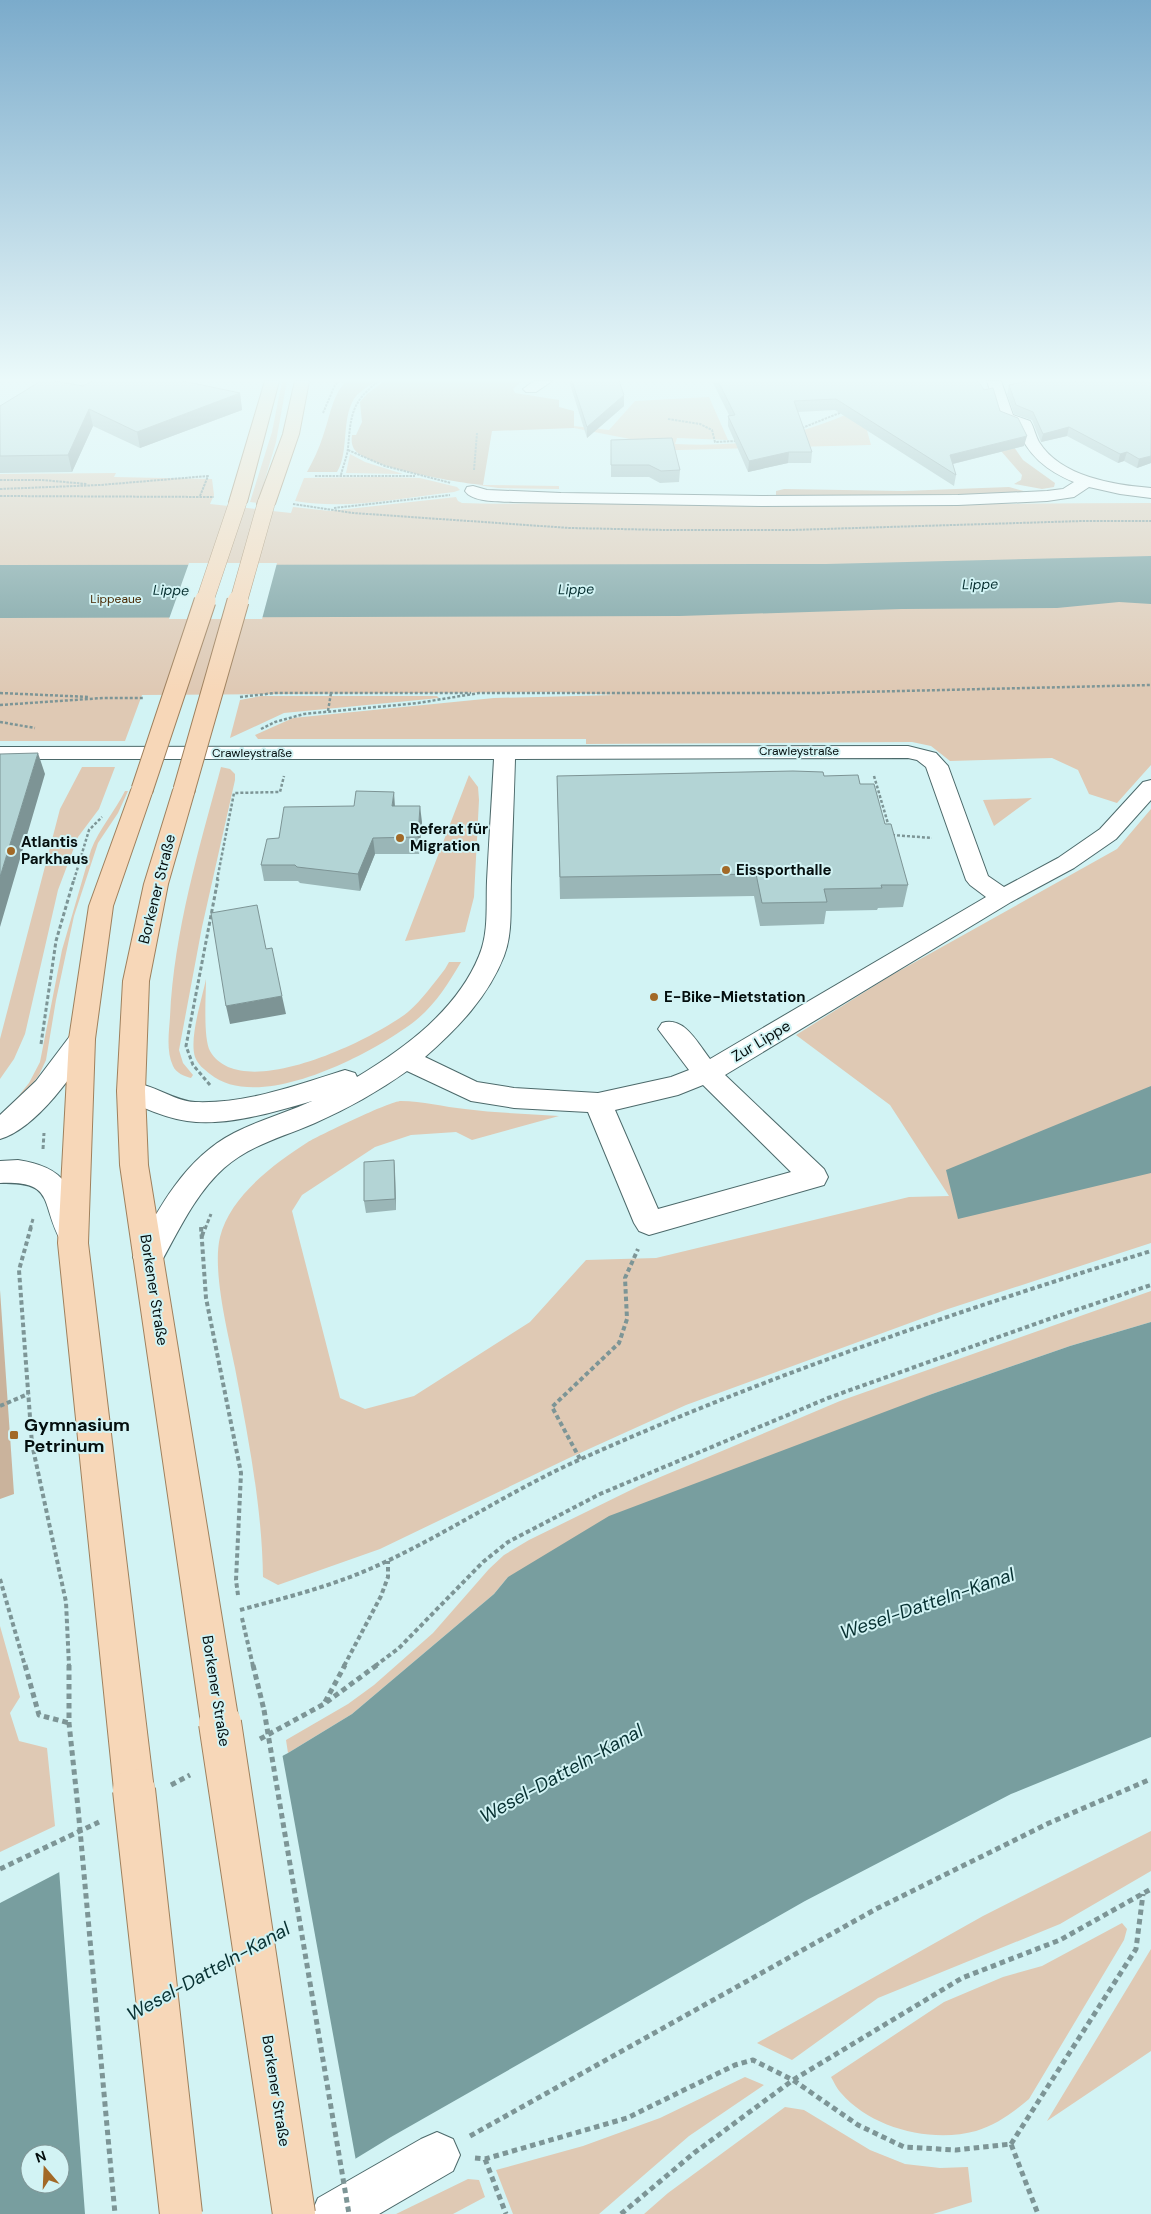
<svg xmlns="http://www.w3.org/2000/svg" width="1151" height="2214" font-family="'DM Sans',sans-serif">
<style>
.green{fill:#dfc9b4}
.forest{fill:#cab39c}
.water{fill:#789e9f;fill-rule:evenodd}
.pier{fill:#d2f3f4}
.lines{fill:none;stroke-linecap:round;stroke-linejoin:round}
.minor-casing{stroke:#4c696a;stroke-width:2}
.major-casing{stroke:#9f805d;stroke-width:2}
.path-far4{stroke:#7d9596;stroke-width:2;stroke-dasharray:2.5 1;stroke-linecap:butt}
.path-far3{stroke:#7d9596;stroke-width:2.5;stroke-dasharray:3 2;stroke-linecap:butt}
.path-far2{stroke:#7d9596;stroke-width:3;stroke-dasharray:4 2.5;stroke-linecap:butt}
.path-far1{stroke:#7d9596;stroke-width:4;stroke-dasharray:4.5 3;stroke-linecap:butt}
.path{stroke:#7d9596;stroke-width:5;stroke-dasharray:5.5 4;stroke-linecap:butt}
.minor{fill:#fff;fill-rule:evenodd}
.major{fill:#f7d7b8;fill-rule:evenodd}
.major-bridge-far2-casing{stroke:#9f805d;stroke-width:18;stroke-linecap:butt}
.major-bridge-far1-casing{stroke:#9f805d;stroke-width:23;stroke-linecap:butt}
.major-bridge-casing{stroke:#9f805d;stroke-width:44;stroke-linecap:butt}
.path-bridge{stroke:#7d9596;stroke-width:5;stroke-dasharray:5.5 4;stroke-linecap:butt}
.major-bridge-far2{stroke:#f7d7b8;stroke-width:17}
.major-bridge-far1{stroke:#f7d7b8;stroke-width:21}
.major-bridge{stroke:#f7d7b8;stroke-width:42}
.wall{fill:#9ab6b7}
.shaded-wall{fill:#7d9495}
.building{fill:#b3d4d5;stroke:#7d9495}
.poi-dot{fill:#a26927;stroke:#d2f3f4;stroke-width:2}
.labels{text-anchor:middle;stroke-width:4;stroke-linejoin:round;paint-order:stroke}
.far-park-label{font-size:12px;fill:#482700;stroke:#d2f3f4}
.far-street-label{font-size:12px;fill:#040e0e;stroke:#d2f3f4}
.far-water-label{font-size:14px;font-style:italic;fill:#073031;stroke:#d2f3f4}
.poi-label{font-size:15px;font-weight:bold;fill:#040e0e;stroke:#d2f3f4;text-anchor:start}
.street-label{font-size:15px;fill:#040e0e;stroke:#d2f3f4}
.near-poi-label{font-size:18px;font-weight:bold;fill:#040e0e;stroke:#d2f3f4;text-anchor:start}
.near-water-label{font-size:19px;font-style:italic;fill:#073031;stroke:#d2f3f4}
</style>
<rect width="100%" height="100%" fill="#d2f3f4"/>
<path class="green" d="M282,381H287L276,442L258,503L250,502L272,432Z
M709,397L728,440L677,438L675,444C745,448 798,437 861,408L871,445L641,451L640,441L574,428V426L609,430L635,401Z
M350,454L365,462L403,474L346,473Z
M116,473L114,477L212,479L214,495L210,504L291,513L293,507L330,511L456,497L458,501L462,503C508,505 553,502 598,503C783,505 967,504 1151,503V765L1117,803L1089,794L1078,770L1052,758L950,761L931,746L912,742L586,744V739H258L255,735L293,718L494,698L616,695L556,692L142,695L125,741H0V474Z
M377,477L420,478L457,487L460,490L454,492C402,498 347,510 295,501L304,478Z
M478,485H483L559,486V489L498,488Z
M261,696H437L439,698L284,713L230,738L240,700Z
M82,767H115L99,809L78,837L58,890L25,1034L14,1059L0,1079V1039L60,809Z
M221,767L230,769L235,774V780L202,927L179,1050L183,1063L193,1075L191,1078C184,1076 176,1073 173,1066C166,1051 169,1032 170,1017C174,931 199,849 221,767Z
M469,775L478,787L479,800L474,897L465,932L405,941Z
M125,791H128L118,813L98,843L74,916L56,1000L46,1060L39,1075L20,1100L16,1099L29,1083L40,1062L62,950L91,850C99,829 115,811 125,791Z
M1032,798L994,826L983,800Z
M1151,809V1243L948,1309L686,1405L569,1458L380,1549L278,1585L263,1577C262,1506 248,1437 235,1368C228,1333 212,1271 220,1237C230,1196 275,1163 308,1142C320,1135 390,1101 401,1101C422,1101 444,1107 465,1109C496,1113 528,1114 559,1116L472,1140L456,1132L411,1135L375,1147L302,1195L292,1211L340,1398L365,1409L414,1396L530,1322L586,1260L656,1258L909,1197L949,1196L890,1105L796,1035L890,976L1117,849Z
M449,962H461C448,984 435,1005 415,1021C372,1054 259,1114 210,1074C204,1069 198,1065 195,1057C189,1038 202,999 206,979C206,995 203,1038 210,1051C241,1105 374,1039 408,1012C422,1000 434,983 445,969Z
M1151,1291V1322L1070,1346L932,1394L508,1577L494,1594L352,1714L288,1753L286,1740L348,1704L374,1685L433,1633L489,1569L504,1555L529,1540L639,1486L840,1401Z
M0,1626L20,1697L10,1713L19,1741L47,1748L55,1826L0,1852Z
M1151,1831V1871L1060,1924L878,1998L792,2060L757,2043L983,1916Z
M1122,1923L1127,1929L1124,1940L1029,2099C1014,2112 996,2125 976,2131C932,2143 872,2129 841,2093C837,2089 834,2082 831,2077L944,2002L1003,1977L1042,1966Z
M1151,1947V2051L1047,2121L1151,1949Z
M745,2077L764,2085L689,2136L599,2214H513L496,2170L583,2146L660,2118Z
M785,2107L804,2110L870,2150L905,2164L940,2168L968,2167L972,2202L933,2214H644L668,2193Z
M468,2179L479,2180L485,2197L453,2214H396Z"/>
<path class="forest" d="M346,381H376C370,385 362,390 357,395C340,414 350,452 337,472H307C313,461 319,449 323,436C330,417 332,396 346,381Z
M384,381H522L513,389L515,393L559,400V407L574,411V428L492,431L483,485C458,483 375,468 358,453C352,449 351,442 352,435H356L362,422L360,402L367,394Z
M1014,447L1023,460L1055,483L1054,487L1042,489L1014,484L1021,480L1022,475L1001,451Z
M1009,487L1031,493L1027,494L776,497V491L784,489L903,491Z
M0,1237V1290L14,1494L0,1499Z"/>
<path class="water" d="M1151,556V604L1119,602L1057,608L902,609L680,616L0,618V565L826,564Z
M1151,1086V1173L958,1219L946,1170Z
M1151,1322V1737L1011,1794L805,1901L391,2137L265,2214H0V1903L288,1753L352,1714L494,1594L508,1577L609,1516L932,1394L1070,1346ZM30,2154H60V2184H30Z"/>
<path class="pier" d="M189,563H277L262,619H169Z
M282,1753L356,2161L270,2214H85L59,1869Z"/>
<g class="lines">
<defs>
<path id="minor" d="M534,381H552L536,392H526L523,389Z
M987,381H1001L1013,415L1030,421C1034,427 1035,435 1039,442C1061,477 1114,485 1151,488V498L1120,494L1089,487L1074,497L1047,501L958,505L761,506L513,502C500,501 473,503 465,491L467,487L473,486L487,490L561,493L761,496L958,495L1047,491L1063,489L1074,482C1047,471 1027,455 1017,427L1000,421Z
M908,746L936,753L948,766L988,876L1004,887L1058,858L1100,829L1143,782L1151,780V800L1116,839L1074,868L1011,902L725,1075L824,1169L828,1177L824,1185L649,1235L639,1231L634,1223L588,1112L514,1108L471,1101L407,1071C379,1091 347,1109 315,1123C283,1137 250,1145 224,1168C195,1194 178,1232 159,1266L148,1269L137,1266L133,1257C157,1210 185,1158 234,1133C259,1120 286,1113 312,1101C275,1112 225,1127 187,1121C172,1119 156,1113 142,1107C132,1103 123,1101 117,1091L121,1084C145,1077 170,1101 195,1102C247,1104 296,1085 345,1070L355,1073L357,1077C405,1048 457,1010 479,956C489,933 486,905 487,881C489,840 492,799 494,759H0V747ZM908,758L917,760L926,767L966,880L970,885L986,897L710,1059C697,1042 684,1016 662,1023L658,1029L689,1070L671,1077L598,1093L514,1088L477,1082L425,1057C458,1028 488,997 504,956C513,933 510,905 511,880C512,840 514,799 515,759ZM703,1085L791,1172L658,1209L615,1110L678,1095Z
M82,1030L91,1032L95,1039C76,1072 37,1128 0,1139V1115L36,1081L73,1032Z
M18,1160C67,1167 73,1190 86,1233L81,1241L71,1245L61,1241C40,1203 56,1181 0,1183V1161Z
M437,2132L453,2139L460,2155L453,2171L379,2214H311L318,2198L421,2139Z"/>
<path id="major" d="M265,381H279L247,502L244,506H232L229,502Z
M295,381H309L299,434L275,504L272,508H260L257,504L283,434Z
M142,783L150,785L153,790L113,906L95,1039L88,1243L154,1790L148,1804L134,1810L120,1804L114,1790L58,1243L69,1039L89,906L131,790L134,785Z
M184,783L192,785L195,790L168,884L149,981L145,1091L148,1165L239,1723L233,1736L220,1742L207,1736L201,1723L120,1165L117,1091L123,981L144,884L173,790L176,785Z"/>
</defs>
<use href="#minor" class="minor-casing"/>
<use href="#major" class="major-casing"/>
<path class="path-far4" d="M323,413L335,385L339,381
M668,419L700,424L712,430L715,442L737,441
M802,428L842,412
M348,450L385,466L451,483
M474,470L477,433
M341,475C343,466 347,457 348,448C351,415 351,402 379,381
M315,476H415
M0,480H42L87,484
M0,489L100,485L208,476L200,496
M0,496L214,497
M293,504L353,513L570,528L666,530H791L1083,521H1151
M334,508L450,495"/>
<path class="path-far3" d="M0,693L90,697
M240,697L275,693H471
M0,705L103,698H144
M328,711L331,693
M0,722L35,728
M261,729L275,722L304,714L418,703L479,693H818L1151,685
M874,776L889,827
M892,835L932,838
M74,880L89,830L102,817
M217,880L234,793L280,792L284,776"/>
<path class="path-far2" d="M41,1044L56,941L74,879
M210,1085L193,1065L186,1046L218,879
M43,1149L44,1133
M30,1229L33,1219
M205,1229L211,1214"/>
<path class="path-far1" d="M31,1227L19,1270L32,1444L66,1602L69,1666
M201,1227L206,1298L241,1473L236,1580L238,1595
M202,1236L205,1227
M0,1406L28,1394
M580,1459L552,1407L619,1343L627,1319L625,1278L638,1249
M0,1579L25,1666
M240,1610C284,1598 329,1587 372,1568C444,1536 509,1491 581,1459C766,1376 958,1311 1151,1251
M242,1618L253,1666
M344,1666L381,1596L388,1577V1561
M375,1666L399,1648L483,1562L508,1542L600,1494L828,1398L1049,1319L1151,1285"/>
<path class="path" d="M25,1665L39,1715L69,1723
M69,1665V1723L78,1808
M253,1665L264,1710
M325,1702L345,1665
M260,1739L324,1704L377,1665
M171,1785L190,1775
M0,1869L99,1822
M470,2136L876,1909L1049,1823L1151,1779
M1011,2144L1136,1949L1143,1894
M475,2158L485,2159L627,2118L735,2065L753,2060L793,2080L858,2125L904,2147L956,2150L1011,2144L1038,2214
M485,2159L506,2214
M621,2214L694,2153L793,2080L962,1978L1060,1940L1151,1889"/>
<use href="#minor" class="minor"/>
<use href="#major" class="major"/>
<defs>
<path id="major-bridge-far2" d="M204,603L238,502
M238,603L266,504"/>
<path id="major-bridge-far1" d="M142,790L205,601
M184,790L238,601"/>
<path id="major-bridge" d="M220,1723L294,2214
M134,1790L181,2214"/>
</defs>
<use href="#major-bridge-far2" class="major-bridge-far2-casing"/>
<use href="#major-bridge-far1" class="major-bridge-far1-casing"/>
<use href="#major-bridge" class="major-bridge-casing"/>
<path class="path-bridge" d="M264,1710L349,2214
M78,1808L115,2214"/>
<use href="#major-bridge-far2" class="major-bridge-far2"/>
<use href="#major-bridge-far1" class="major-bridge-far1"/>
<use href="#major-bridge" class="major-bridge"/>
</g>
<path class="wall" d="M569,381H632L619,382L624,395V406L587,438Z
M712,381H978L1000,411L1024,446L953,464L956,475L954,486L835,410L798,412L812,452L811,463H788L748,472L728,426V416L729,415Z
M1077,383L1151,463L1137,468L1124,461L1118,463L1067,436L1041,442L1032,420L1014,414L1007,394L1009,385Z
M83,386L240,393L242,410L140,448L93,426L72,472L0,473V406Z
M611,440L680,470L679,482L660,483L649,477H611Z
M557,776H824L860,784L885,824L908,885L903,907L878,908L877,910L826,911L824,924L760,926L754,896L560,899Z
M354,806H395L422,822L419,854H375L360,891L300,883L298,881H264L261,865L279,838Z
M394,1160L395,1172L396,1210L366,1213L364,1201Z"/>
<path class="shaded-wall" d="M240,393L242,410L140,448L137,432Z
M624,395V406L587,438V427Z
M89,409L93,426L72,472L68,455Z
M1069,427L1067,436L1041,442L1043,434Z
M1027,436L1024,446L948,465L950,455Z
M789,452L788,463L748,472L749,461Z
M1127,452L1124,461L1118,463L1120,454Z
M1151,456V463L1137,468L1139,459Z
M38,753L45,774L0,927V877Z
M394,792L395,807L392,806Z
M420,806L422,822L419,854L418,837Z
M373,838L375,854L360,891L358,874Z
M282,996L286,1014L230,1024L226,1006Z
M394,1160L395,1172L396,1210L395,1199Z"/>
<path class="building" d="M41,381H55L83,386L92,381H183L240,393L137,432L89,409L68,455L0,456V406Z
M572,381H619L624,395L587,427Z
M718,381H978L984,390L993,388L1000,411L1018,418L1027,436L950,455L956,475L836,399L794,401L812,452H789L749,461L728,416L735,415Z
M1027,381H1076L1077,383L1084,381H1151V456L1139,459L1127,452L1120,454L1069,427L1043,434L1033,412L1016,405L1009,385Z
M672,438L680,470L661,471L649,465H611V440Z
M38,753L0,877V754Z
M793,771L823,772L824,776L858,775L860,784H874L885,824H891L908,885H881L882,888L824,889L827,902L762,903L756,874L560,877L557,776Z
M356,791L394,792L392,806H420L418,837L373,838L358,874L297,867L295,865H261L267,839L279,838L284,807L354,806Z
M257,905L266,949L272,948L282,996L226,1006L211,913Z
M394,1160L395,1199L364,1201V1162Z"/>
<linearGradient id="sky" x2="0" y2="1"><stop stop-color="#7babcb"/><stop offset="0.55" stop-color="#ebfafa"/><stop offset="1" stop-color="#ebfafa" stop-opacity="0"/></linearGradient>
<rect width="1151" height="691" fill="url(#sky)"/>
<g class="poi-dot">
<circle cx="400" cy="838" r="5"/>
<circle cx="11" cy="851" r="5"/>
<circle cx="726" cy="870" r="5"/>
<circle cx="654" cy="997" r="5"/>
<rect x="9" y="1430" width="10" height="10" rx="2.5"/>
</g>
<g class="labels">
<g class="far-park-label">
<text x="116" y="603">Lippeaue</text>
</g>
<g class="far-street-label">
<text x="799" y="755">Crawleystraße</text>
<text x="252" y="757">Crawleystraße</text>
</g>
<g class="far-water-label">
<text transform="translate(980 584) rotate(-1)" y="5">Lippe</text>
<text transform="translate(576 589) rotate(-1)" y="5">Lippe</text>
<text transform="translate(171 590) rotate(1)" y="5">Lippe</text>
</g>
<g class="poi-label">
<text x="410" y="834">Referat für<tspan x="410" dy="17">Migration</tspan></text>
<text x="21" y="847">Atlantis<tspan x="21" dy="17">Parkhaus</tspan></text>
<text x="736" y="875">Eissporthalle</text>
<text x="664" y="1002">E-Bike-Mietstation</text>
</g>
<g class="street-label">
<text transform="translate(157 889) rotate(-76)" y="5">Borkener Straße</text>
<text transform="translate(761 1041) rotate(-31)" y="5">Zur Lippe</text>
<text transform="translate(154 1290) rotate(81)" y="5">Borkener Straße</text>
<text transform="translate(216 1691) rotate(81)" y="5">Borkener Straße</text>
<text transform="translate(276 2091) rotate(81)" y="5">Borkener Straße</text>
</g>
<g class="near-poi-label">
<text x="24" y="1431">Gymnasium<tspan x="24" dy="21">Petrinum</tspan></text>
</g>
<g class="near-water-label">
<text transform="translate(927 1603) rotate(-19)" y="7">Wesel-Datteln-Kanal</text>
<text transform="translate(561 1773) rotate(-29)" y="7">Wesel-Datteln-Kanal</text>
<text transform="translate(208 1971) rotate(-29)" y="7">Wesel-Datteln-Kanal</text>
</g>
</g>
<g transform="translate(45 2169) rotate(341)"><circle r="24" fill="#d2f3f4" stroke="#809798"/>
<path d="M0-4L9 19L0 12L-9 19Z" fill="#a26927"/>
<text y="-8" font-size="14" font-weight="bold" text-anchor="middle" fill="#040e0e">N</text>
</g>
</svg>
